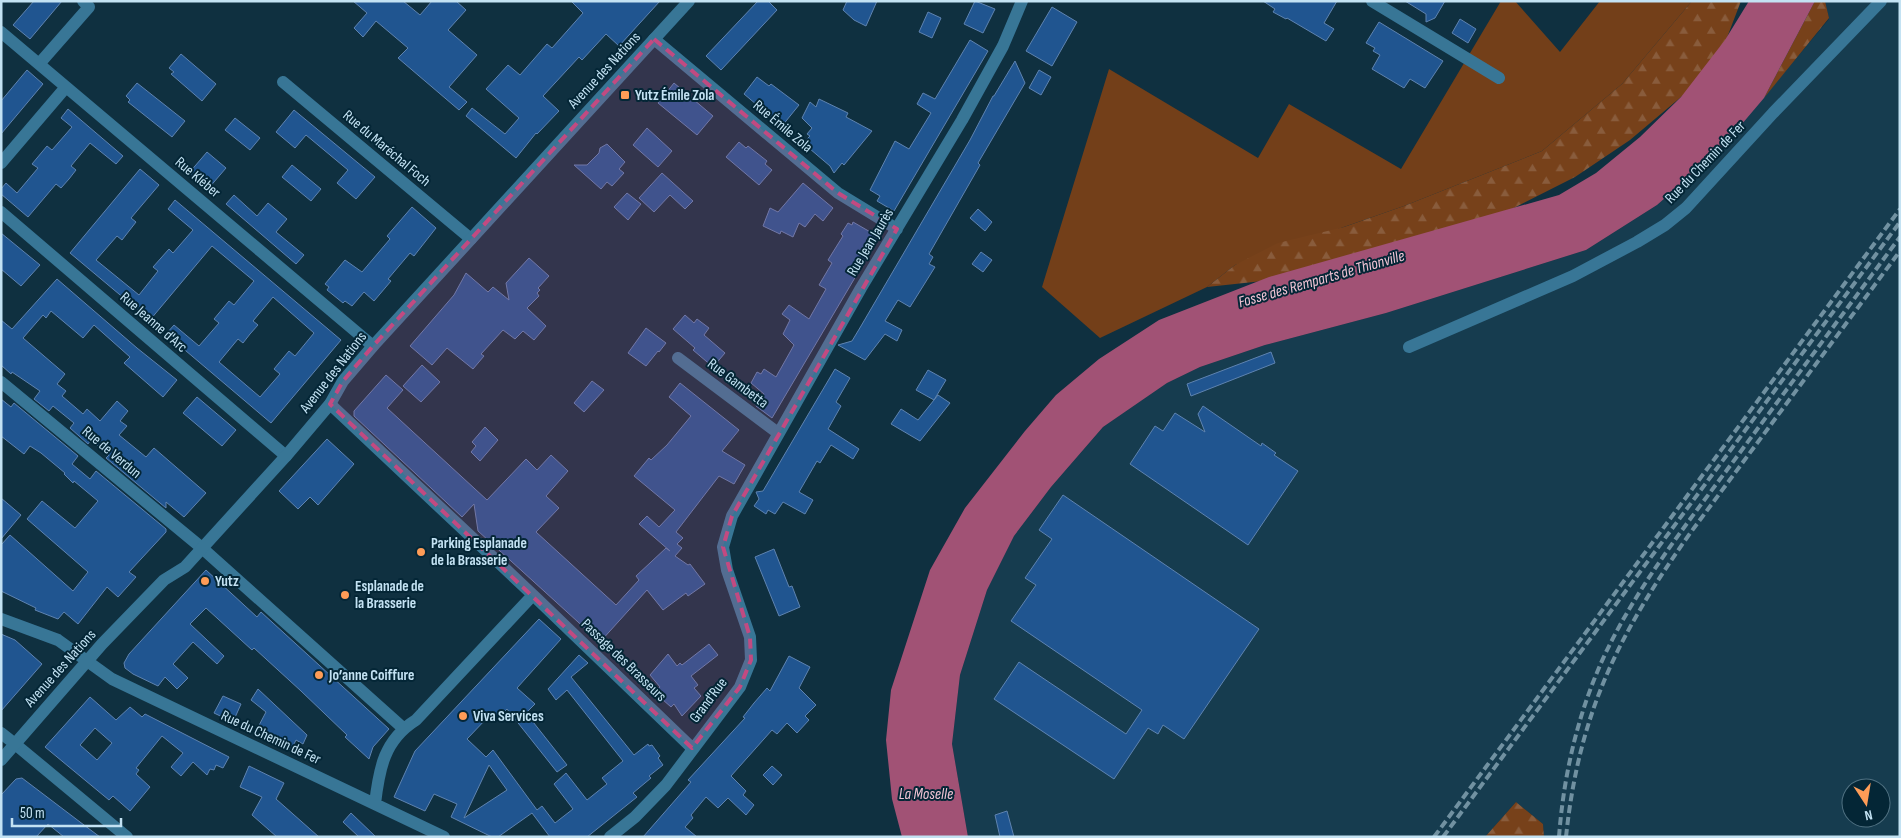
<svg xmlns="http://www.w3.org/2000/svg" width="1901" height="838" font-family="'Sofia Sans Condensed',sans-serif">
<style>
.built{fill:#163c4f;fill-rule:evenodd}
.green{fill:#733f19}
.forest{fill:url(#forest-firs)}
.water{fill:#a15275}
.building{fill:#205590;stroke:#5e83b0;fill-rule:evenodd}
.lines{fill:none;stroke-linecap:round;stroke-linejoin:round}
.street{stroke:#387696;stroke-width:12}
.secondary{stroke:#387696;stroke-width:12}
.rail{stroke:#7191a1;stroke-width:4;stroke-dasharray:8 4;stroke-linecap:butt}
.marked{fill:#c24a81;fill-opacity:0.2;stroke:#c24a81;stroke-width:4;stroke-dasharray:10 6;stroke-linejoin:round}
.poi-dot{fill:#fe9c57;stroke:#042636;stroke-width:2}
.labels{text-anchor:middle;stroke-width:4;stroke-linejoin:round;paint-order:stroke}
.street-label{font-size:15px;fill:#c3e2f3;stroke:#042636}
.poi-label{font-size:15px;font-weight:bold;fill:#c3e2f3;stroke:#042636;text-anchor:start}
.water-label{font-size:16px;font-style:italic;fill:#f2c4d5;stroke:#042636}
</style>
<defs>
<pattern id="forest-firs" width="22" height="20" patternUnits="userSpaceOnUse" patternTransform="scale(1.25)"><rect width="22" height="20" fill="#77411a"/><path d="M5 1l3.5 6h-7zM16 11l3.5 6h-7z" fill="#895c3c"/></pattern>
</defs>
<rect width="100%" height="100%" fill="#0f3040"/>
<path class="built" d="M1825,1H1900V837H1544L1543,824L1516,802L1485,837H968L952,744L960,675L987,590L1014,536L1051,487L1103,427L1167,383L1200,367L1265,345L1386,313L1586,250L1657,205L1719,151L1829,19ZM1851,788H1881V818H1851Z"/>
<path class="green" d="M1501,1H1515L1560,52L1600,1H1692L1622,84L1542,151L1404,206L1235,265L1207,287L1100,338L1042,287L1109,69L1258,158L1289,104L1401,169Z"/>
<path class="forest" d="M1692,1H1741L1723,48L1700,81L1630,140L1575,177L1506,212L1291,278L1207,287L1235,265L1278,243L1344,227L1404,206L1542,151L1622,84Z
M1815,1H1825L1829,18L1764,98Z
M1516,802L1543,824L1544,837H1485Z"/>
<path class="water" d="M1749,1H1815L1764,98L1719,151L1657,205L1586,250L1386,313L1265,345L1200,367L1167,383L1103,427L1051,487L1014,536L987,590L960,675L952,744L968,837H902L892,799L886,740L891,690L930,570L965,508L1025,431L1056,395L1099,359L1159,320L1269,277L1559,195L1596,173L1640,137L1681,97L1725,40Z"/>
<path class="building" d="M34,1H62L30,39L13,25Z
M353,1H403L420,15L432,1H456L466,10L448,30L477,55L449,87L467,102L459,110L398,58L408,48L376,21L363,37L354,28L367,13Z
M571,1H660L619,46L606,34L582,60L579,57L543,96L559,111L537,134L536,133L516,158L466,116L472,108L505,134L519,118L486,89L508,65L520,75L547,44L552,48L583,13Z
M758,1H768L777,10L721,70L706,56Z
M847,1H877L866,26L854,20L843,10Z
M975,1L995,9L983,33L964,24Z
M1263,1H1337L1324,23L1334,29L1326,41L1287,18L1286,19L1273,12L1275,9Z
M1405,1H1445L1435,18L1426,22V14Z
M1052,7L1077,22L1052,66L1026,51Z
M928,12L941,18L932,38L919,32Z
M1460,19L1476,29L1468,43L1452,33Z
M1379,22L1443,61L1425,88L1410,79L1404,88L1372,69L1380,55L1373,51L1375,48L1366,43Z
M970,40L988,51L894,211L877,201L880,196L870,190L895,141L909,149L931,113L917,104L923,93L935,99Z
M181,54L216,84L202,101L171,74L174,72L169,68Z
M1015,61L1025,83L978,163L980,165L929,254L933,257L929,264L935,267L910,307L898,300L885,321L902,330L897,341L885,334L865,360L838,345L852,341L861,326L970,140L993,96H994Z
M27,70L43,84L1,134V101Z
M1039,70L1051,77L1041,95L1029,88Z
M757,77L769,86L771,84L799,105L782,126L744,94Z
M137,83L185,121L172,137L128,102L130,100L126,96Z
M674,83L713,116L697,135L658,103Z
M819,99L848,113L846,117L872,131L844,165L842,163L834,173L830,166L803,143L810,136L807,134L812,128L802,118L810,102L816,107Z
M68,109L123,156L116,164L90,143L71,166L76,170L69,179L61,188L56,184L28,217L1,194V189L6,183L17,193L38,168L32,164L47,146L52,150L72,127L61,118Z
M294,110L375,177L356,199L337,183L348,170L306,135L295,148L276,132Z
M235,118L260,138L250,150L225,130Z
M647,128L672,151L658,167L633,145Z
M739,142L746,148L748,146L767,161L765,164L772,170L759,185L726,157Z
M607,144L625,162L619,169L624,173L612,186L607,182L601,189L574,165H587L599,153L600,148Z
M207,152L226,168L208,189L189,173Z
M292,165L321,189L311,201L282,177Z
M140,169L159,185L131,218L136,222L122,240L117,236L96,260L139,295L158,271L153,267L169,249L173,253L193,230L168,209L175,200L341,340L271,423L166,334L174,325L199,346L219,323L214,319L229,301L234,305L254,281L212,246L150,320L70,253ZM273,297L314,333L295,356L289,351L274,369L280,374L260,397L219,362L238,339L243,343L250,334L258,325L253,321Z
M662,173L693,201L685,209L670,195L654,212L639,198Z
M803,183L833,208L823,221L815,214L805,227L799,223L793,237L781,231L780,234L763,226L770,208L778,212Z
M627,193L641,204L628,220L614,207Z
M234,195L257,216L268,203L287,219L276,232L304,255L296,264L226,204Z
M412,207L436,228L414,256L410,253L388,279L391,281L374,301L364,292L352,306L345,301L343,303L327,290L329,287L325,284L345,260L362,272L390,239L387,236Z
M978,209L992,222L985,231L970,218Z
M853,222L879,237L772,418L756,406L764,394L751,383L757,372L761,374L764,369L776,377L794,345L783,334L790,320L782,314L789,305L809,319L826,289L819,285L832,263L828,260L843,236L841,234L848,223L852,225Z
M1,233L40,265L21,286L1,269Z
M981,252L992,260L983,272L972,264Z
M529,258L549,276L538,288L540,290L537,293L539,296L527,308L546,326L534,340L523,331L515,339L503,330L481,354L484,356L473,369L447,348L432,365L410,346L454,295L466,273L488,292L493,287L509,300L506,283Z
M57,279L137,348L177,380L163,397L124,363L130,357L94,325L83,338L51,311L46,318L43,315L23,338L65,374L57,384L66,391L62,396L83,414L87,409L100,421L117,401L128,411L120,421L127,426L119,435L146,457L154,448L206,493L184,517L166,502V508L106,458L109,455L91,440L88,444L70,428L74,423L53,406L49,411L34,399L40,391L12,372L11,374L1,365V320L12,329Z
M685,315L694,323L697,319L709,328L704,335L725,353L713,367L693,350L695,348L673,329Z
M646,328L666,343L659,352L658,351L646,366L628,353Z
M1271,352L1275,363L1191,396L1187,384Z
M422,365L440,382L421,402L403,386Z
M835,369L850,378L836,402L841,406L828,429L859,449L853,459L831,445L820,463L817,461L799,492L813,500L805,514L783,502L775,514L768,510L766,514L754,506L759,499L756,492L763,491Z
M928,370L946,380L934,400L938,395L950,403L920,441L891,424L901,409L918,420L934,400L916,390Z
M386,375L403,390L387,408L487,500L526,459L537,470L551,455L568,471L546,496L559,508L536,532L616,605L639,580L636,576L666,548L670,551L639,524L647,516L659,527L675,510L634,476L649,458L651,460L667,445L691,416L669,397L680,383L739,430L722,451L745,465L734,484L719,476L676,532L683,538L677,544L682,548L675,556L688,565L690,564L705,584L688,596L686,593L663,610L647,590L600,642L478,531L474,504L462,517L354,416V411Z
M592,381L604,390L584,412L574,403Z
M197,397L236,430L222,446L183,413Z
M1,399L11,407L14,403L78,456L72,464L90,479L96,471L166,529V532L129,572L136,577L118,597L107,587L78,624L64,612L58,619L35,610L36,608L1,591V545L10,535L73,591L88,572L27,519L42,501L75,528L98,501L74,481L73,483L64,474L65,473L41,453L30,446L24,454L1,436Z
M1203,406L1261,446L1262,443L1276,453L1274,455L1298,471L1248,545L1130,464L1155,426L1163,431L1175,413L1205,432L1198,414Z
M485,427L498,440L480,461L471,452L476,446L472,442Z
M327,439L354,464L318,505L310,497L298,509L279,491Z
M1063,495L1259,629L1184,739L1163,725L1158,734L1148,728L1114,779L994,699L1019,662L1126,734L1142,710L1011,621L1036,585L1025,578L1052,539L1039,530Z
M1,498L21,515L1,539Z
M774,549L789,587L792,586L800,607L779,616L755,557Z
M206,570L257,617L261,612L389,729L373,747L369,759L345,737L347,735L301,691L254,648L252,650L206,608L190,624L224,656L217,664L193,642L173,664L188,678L177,689L165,677L158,686L133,674L125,668L124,663L129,654Z
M539,619L561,639L517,688L535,704L526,713L567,765L557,772L507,709L494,722L488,717L467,739L486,757L493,750L537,810L542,806L555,823L573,809L554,784L566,773L587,800L607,784L602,778L623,761L567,690L556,700L548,689L579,655L588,663L571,677L634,755L648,744L649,746L652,745L660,756L658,758L663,765L649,776L651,778L633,793L637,797L587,837H550L532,813L498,837H492L451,817L457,804L434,794L425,811L394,797L415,751ZM489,765L507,790L464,818Z
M1,634L15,640L42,664L1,711Z
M709,644L718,655L691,676L698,685L694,688L701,696L682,716L674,704L671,707L654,692L660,687L650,675L668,654L677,666L680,663L682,665Z
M789,656L810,667L799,688L816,705L805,716L809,720L797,733L787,723L777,734L772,730L731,776L746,791L743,795L754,805L746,815L728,798L718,808L706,797L691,815L693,818L685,827L697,837H643L691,782L688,780L745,718L743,717L754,703L767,688L770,691Z
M258,689L307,735L303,744L296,740L291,750L255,733L266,712L251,700Z
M223,696L241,704L233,722L214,713Z
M90,697L116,720L130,707L142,717L145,714L229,757L223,768L216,765L214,770L210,769L207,775L193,762L181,776L171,767L183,753L162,736L136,768L139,770L136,774L150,787L130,811L113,796L109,800L45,747ZM95,728L112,743L97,760L80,745Z
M249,766L284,783L276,799L319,837H277L252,815L262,797L240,787Z
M772,766L782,775L773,785L763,775Z
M22,778L80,822L100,837H64L48,824L36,837H1V795L16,779Z
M1007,811L1014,837H1000L995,815Z
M351,813L376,837H359L343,822Z"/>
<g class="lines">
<path class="street" d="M1372,1L1499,78
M1,32L373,346
M654,39L838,193L897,229
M39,64L89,7L83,1
M283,82L471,239
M1,163L66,87
M1,212L286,456
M1409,347L1573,276L1637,242L1665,225L1686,208L1773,113L1881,1
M678,358L778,433
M1,382L202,548L403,728
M330,404L533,595L416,720C384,740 379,769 375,804
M533,595L692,748
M87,661L112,679L444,837
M15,744L127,837
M610,837L635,817L666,785L740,687L751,660L750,637L727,570L723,547L732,516L861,288L962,120L1003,46L1022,1"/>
<path class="secondary" d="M1,619L58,640L87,661
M1,733L15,744
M1,760L102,644L164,580L185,567L286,456L330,404L343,381L373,346L689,1"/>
<path class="rail" d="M1434,837L1900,209
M1443,837L1900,222
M1559,837C1564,770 1580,704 1610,644C1646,573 1697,511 1744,447C1796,377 1848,307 1900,237
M1566,837C1579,712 1619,633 1691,532L1900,251"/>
</g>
<path class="marked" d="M654,39L838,193L897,229L732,516L723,547L750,637L751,660L740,687L692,748L330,404L343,381L373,346Z"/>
<g class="poi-dot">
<rect x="620" y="90" width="10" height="10" rx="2.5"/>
<circle cx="421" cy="552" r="5"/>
<circle cx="205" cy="581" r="5"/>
<circle cx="345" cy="595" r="5"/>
<circle cx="319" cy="675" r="5"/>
<circle cx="463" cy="716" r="5"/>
</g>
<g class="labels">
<g class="street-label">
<text transform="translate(604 70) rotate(-47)" y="5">Avenue des Nations</text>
<text transform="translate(783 126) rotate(40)" y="5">Rue Émile Zola</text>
<text transform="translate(387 148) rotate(40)" y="5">Rue du Maréchal Foch</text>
<text transform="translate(1705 162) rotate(-46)" y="5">Rue du Chemin de Fer</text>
<text transform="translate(198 177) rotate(40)" y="5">Rue Kléber</text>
<text transform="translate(870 242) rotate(-59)" y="5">Rue Jean Jaurès</text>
<text transform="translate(154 322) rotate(41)" y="5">Rue Jeanne d'Arc</text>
<text transform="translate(333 372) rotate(-52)" y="5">Avenue des Nations</text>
<text transform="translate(738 383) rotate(37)" y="5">Rue Gambetta</text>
<text transform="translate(112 452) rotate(40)" y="5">Rue de Verdun</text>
<text transform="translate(624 660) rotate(44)" y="5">Passage des Brasseurs</text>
<text transform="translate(60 668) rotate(-48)" y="5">Avenue des Nations</text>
<text transform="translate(708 700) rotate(-53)" y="5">Grand'Rue</text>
<text transform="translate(271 737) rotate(25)" y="5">Rue du Chemin de Fer</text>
</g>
<g class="poi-label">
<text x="635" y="100">Yutz Émile Zola</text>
<text x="431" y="548">Parking Esplanade<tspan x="431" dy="17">de la Brasserie</tspan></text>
<text x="215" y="586">Yutz</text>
<text x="355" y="591">Esplanade de<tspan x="355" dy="17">la Brasserie</tspan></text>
<text x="329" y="680">Jo’anne Coiffure</text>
<text x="473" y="721">Viva Services</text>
</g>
<g class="water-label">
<text transform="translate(1321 278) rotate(-16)" y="6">Fosse des Remparts de Thionville</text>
<text x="926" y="799">La Moselle</text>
</g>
</g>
<rect width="1901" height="838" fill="none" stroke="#c3e2f3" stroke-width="5"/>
<g transform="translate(1866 803) rotate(168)"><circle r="24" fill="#042636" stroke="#507182"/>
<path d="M0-4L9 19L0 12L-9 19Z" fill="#fe9c57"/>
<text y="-8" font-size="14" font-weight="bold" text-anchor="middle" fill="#c3e2f3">N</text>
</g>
<path d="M12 818v8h109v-8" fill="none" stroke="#c3e2f3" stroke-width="2.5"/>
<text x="20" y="818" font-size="15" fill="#c3e2f3" stroke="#042636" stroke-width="4" paint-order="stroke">50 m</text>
</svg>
